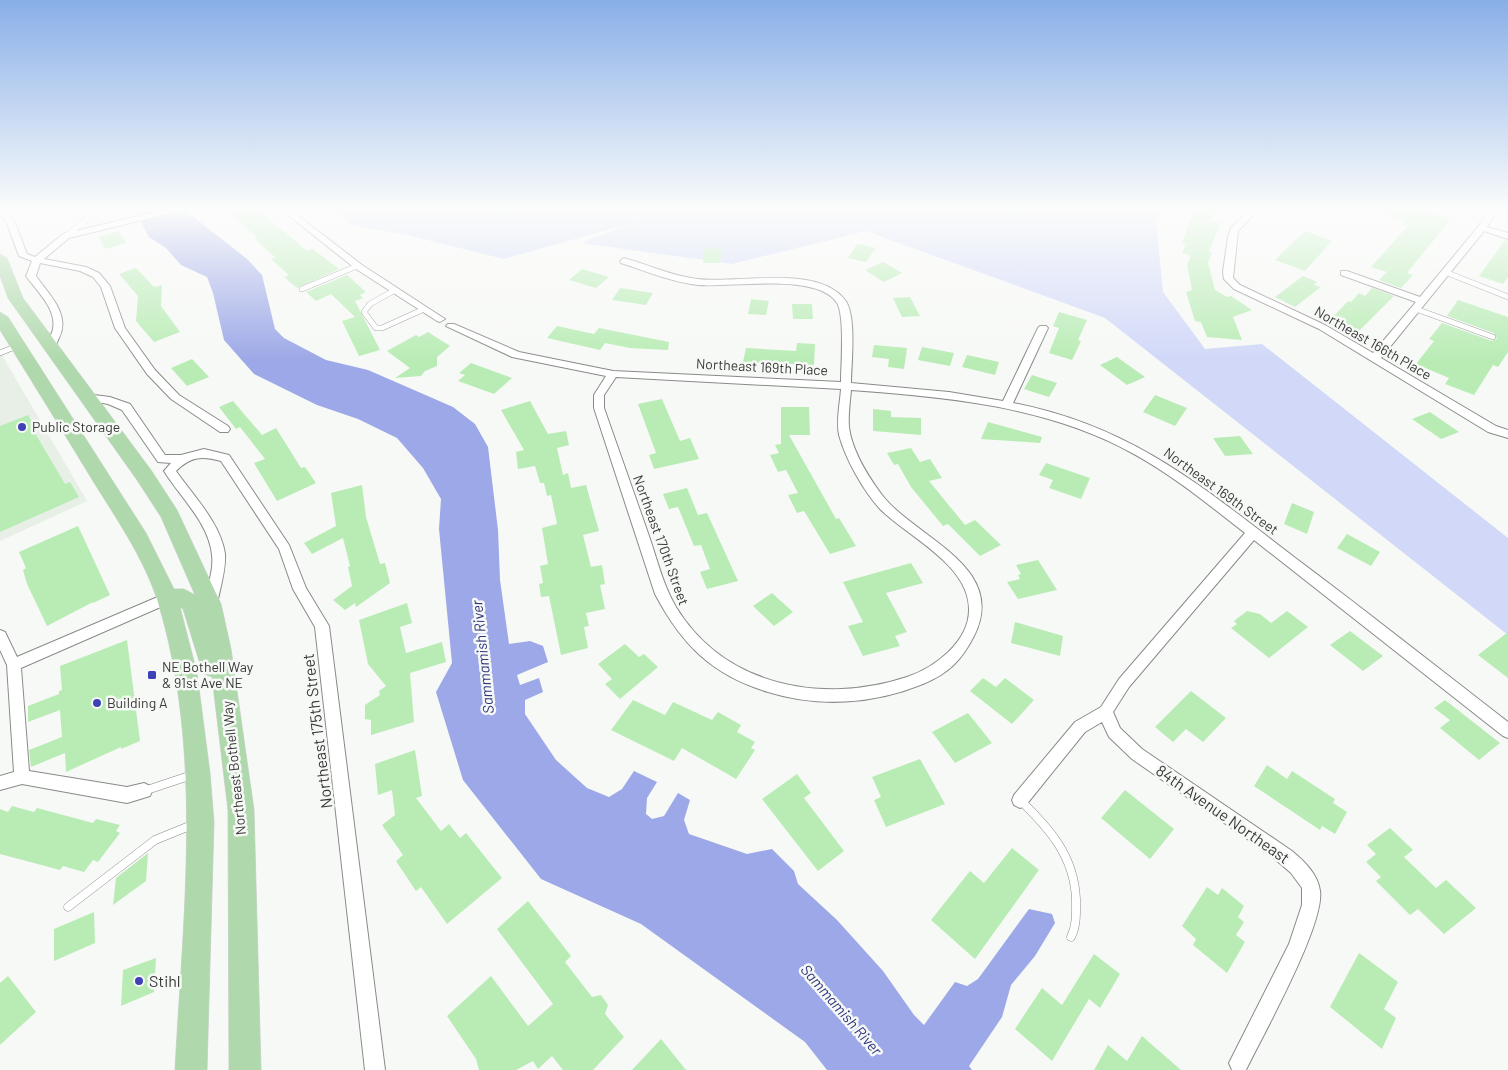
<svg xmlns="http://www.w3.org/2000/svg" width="1508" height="1070" font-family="Barlow,sans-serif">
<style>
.built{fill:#e7efe6}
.green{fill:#d1d8f8}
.water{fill:#9ca8e7}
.building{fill:#b9ecb5}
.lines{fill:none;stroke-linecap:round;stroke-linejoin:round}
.service-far1-casing{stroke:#898b89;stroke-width:6}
.service-casing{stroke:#898b89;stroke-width:9}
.minor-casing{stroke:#898b89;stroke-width:2}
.primary-casing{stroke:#d3d3d3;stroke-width:1}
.service-far1{stroke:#fff;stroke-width:5}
.service{stroke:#fff;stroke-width:8}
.minor{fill:#fff;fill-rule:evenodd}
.primary{fill:#afd9ac;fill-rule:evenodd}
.poi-dot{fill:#3f42b6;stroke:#f7f9f6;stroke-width:2}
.labels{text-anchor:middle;stroke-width:5;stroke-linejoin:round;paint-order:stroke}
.street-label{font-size:14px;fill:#383938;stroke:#f7f9f6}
.poi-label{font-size:14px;fill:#383938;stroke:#f7f9f6;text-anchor:start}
.water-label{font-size:15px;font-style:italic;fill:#30367e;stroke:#f7f9f6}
.near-street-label{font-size:16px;fill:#383938;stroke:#f7f9f6}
.near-poi-label{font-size:16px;fill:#383938;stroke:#f7f9f6;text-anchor:start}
</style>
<rect width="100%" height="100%" fill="#f7f9f6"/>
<path class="built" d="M0,352L87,501L0,541Z"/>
<path class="green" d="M334,211H1164L1156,220L1163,292L1205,349L1262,344L1508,538V635L1105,318L866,231L732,264L581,243L639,221L504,259L403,234L354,226Z"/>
<path class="water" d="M140,211H186L247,259L262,275L275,329L284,338L326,360L368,370L453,407L475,424L488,447L498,530L500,580L509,644L530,641L543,646L548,662L517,675L520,685L539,678L543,692L525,700V714L556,760L587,788L609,797L622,789L634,771L657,782L647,798L646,814L652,819L664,816L678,793L690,800L684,820L689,834L747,854L772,849L794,871L798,884L837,920L883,971L914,1015L924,1025L955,982L967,986L978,979L1029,909L1052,914L1055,923L1035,956L1011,985L1002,1017L969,1066L972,1070H827L805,1042L641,924L541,879L463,780L436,692L452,663L439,529L441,499L423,468L397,438L358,419L317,405L254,374L224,340L213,293L207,277L181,265L166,248L149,237L141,222Z"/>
<path class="building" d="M226,211H260L307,251L313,249L339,269L297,288L284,277L289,275L271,259L275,257L255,239L258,238Z
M1194,211H1215L1210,221L1220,223L1209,252L1212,253L1208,262L1215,290L1227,297L1231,296L1252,310L1233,317L1242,340L1207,337L1201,322L1195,321L1186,292L1192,290L1187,265L1191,256L1182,253L1186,244L1182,243Z
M1382,211H1424L1451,219L1407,273L1413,275L1401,288L1379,280L1387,272L1371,267L1408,226L1402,224L1405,221L1382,213Z
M119,231L126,243L105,249L99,237Z
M1305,231L1332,241L1305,271L1275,260Z
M1505,240L1508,241V277L1503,284L1479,276Z
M857,244L876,248L866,262L848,258Z
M705,248L722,249L720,263H703Z
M883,262L902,273L884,282L865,270Z
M136,268L154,287L162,285L161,306L180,332L154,342L136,321L138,296L119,274Z
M582,269L609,277L596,288L569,280Z
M347,275L366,292L360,295L363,298L355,301L380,350L359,356L342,321L355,317L331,294L316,301L306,292Z
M1303,276L1317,282L1314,285L1321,287L1295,307L1275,297Z
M620,288L653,293L646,305L612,300Z
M1372,288L1394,296L1356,334L1331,324L1334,321L1331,319L1348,301L1351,302L1359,293L1365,296Z
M910,297L920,316L902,317L893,298Z
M751,299L769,301L766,315L748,314Z
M1458,300L1508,317V352L1498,367L1493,365L1474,395L1445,384L1449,378L1416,364L1434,341L1429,339L1442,323L1492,341L1497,339L1494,333L1447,316Z
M792,304H812L813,319H793Z
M1059,312L1087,320L1078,340L1081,341L1072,360L1049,353L1059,328L1053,326Z
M557,326L594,334L599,328L669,342L668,350L630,348L605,343L600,350L547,338Z
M428,332L450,346L437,357V366L425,371L421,376L395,378L410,368L387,351L416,335L419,337Z
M797,343L815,344L814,365L743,362L746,348L796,351Z
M874,345L907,348L904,369L888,367L889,359L872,357Z
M922,347L954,353L950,366L918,360Z
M967,355L999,362L995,375L962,367Z
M1117,357L1145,377L1127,385L1100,365Z
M192,359L209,377L187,386L171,368Z
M471,363L512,378L494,394L458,381L465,375L459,373Z
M1032,375L1057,383L1049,397L1024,389Z
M1155,395L1187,408L1175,426L1143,412Z
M662,399L680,441L690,438L699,459L654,469L649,455L656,453L638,404Z
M233,401L262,435L276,428L301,468L305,467L316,483L277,501L254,463L265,459L240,427L236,429L219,407Z
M530,401L548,434L566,431L569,445L557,448L563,475L568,473L571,488L586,485L599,531L583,535L591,567L602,565L605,584L600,585L605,609L586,613L589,626L584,627L588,648L561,655L549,596L541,597L539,584L543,583L540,566L548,564L542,528L557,524L551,495L547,496L544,483H540L535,466L518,469L516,452L524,450L501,410Z
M781,407H809L810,435H789L836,519L839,518L856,546L830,554L804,511L797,513L788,495L798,493L786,470L778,472L770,455L779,453L775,445L781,444Z
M873,409L891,411V417L921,418V435L873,431Z
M1430,412L1459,432L1441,439L1412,419Z
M28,415L35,427L32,428L65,484L70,482L79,497L0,532V426Z
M988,422L1042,437L1040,443L981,439Z
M1240,436L1253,454L1225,456L1213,438Z
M911,448L920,462L930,459L942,478L929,481L965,525L975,520L1001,545L980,556L948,524L943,526L911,487L898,464L894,465L887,453Z
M1046,463L1090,478L1081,499L1049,488L1053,480L1039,475Z
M362,485L366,517L380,564L385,563L390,583L356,607L355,603L345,610L333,600L352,586L348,567L350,566L343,538L312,554L304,543L336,526L331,493Z
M687,488L698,515L707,513L738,581L707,589L700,572L710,569L701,545L694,546L678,507L669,509L663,494Z
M1292,503L1314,512L1307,534L1284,524Z
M78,526L110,595L93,603V602L47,626L27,584L23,570L26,568L19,552Z
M1347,534L1380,552L1371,566L1337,548Z
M1038,560L1057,590L1018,599L1007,582L1020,579L1018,575L1021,574L1016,565Z
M911,563L923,583L886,593L907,632L895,636L900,646L863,656L848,626L863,622L843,582Z
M772,593L793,612L774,626L753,606Z
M407,603L412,623L400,627L406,653L442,642L446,662L410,673L414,722L371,735V720L365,719V705L380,695L379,691L386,686L368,664L359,620Z
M1247,611L1260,614L1271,623L1287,611L1308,627L1269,658L1231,628L1237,624L1234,621Z
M1015,622L1063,636L1060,656L1011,643Z
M1350,631L1383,656L1363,671L1330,645Z
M1508,632V678L1478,655Z
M127,640L140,741L121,749V747L66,772L65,753L31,767L29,750L62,737L60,710L28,722V706L59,694V691L62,690L60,666Z
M625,644L639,657L644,654L658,667L620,699L605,684L612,679L598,664Z
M983,678L996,687L1005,678L1034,700L1012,724L970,691Z
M1191,691L1226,718L1203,742L1186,729L1173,742L1155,727Z
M633,700L665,715L673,702L712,720L718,712L741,725L737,732L755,742L751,748L755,750L736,779L682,748L674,761L611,730Z
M1445,700L1500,743L1479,760L1440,728L1450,720L1434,708Z
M968,713L992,743L955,763L932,732Z
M415,750L422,796L416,798L441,831L449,824L460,838L466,833L502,878L447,924L421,887L416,891L396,861L403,855L382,825L395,815L392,790L378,795L375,764Z
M920,759L945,804L886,827L874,800L881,797L872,777Z
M1267,765L1287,779L1292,771L1335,799L1333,803L1347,812L1335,834L1322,826L1320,830L1254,786Z
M797,774L811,793L804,798L844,851L818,871L762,799Z
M1125,790L1174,829L1150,859L1101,818Z
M12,806L34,812L37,808L93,823L96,819L120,825L116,831L120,833L98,862L93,860L84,872L63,866L60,870L0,854V809L8,812Z
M1390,828L1413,850L1404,857L1436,888L1446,880L1476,908L1444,934L1418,909L1410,915L1376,881L1381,877L1366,862L1376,854L1367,845Z
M1012,848L1039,870L975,959L931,920L970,871L984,883Z
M148,853L146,881L113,905L116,878Z
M1207,887L1218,895L1222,888L1244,906L1238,917L1244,922L1236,935L1245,942L1227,973L1193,945L1196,939L1182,926Z
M528,901L571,956L565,962L592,997L601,995L608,1005L605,1014L624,1037L593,1070H563L552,1056L538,1069L533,1061L516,1070H479L476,1059L447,1016L491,976L528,1026L553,1004L497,929Z
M94,912L95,943L54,961V929Z
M1359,953L1398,982L1384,1009L1396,1018L1382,1049L1330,1007Z
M1094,954L1120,974L1100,1008L1089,999L1052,1061L1015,1029L1042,988L1062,1005Z
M156,958L154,992L121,1006L123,970Z
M8,976L36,1012L0,1045V983Z
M1142,1036L1181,1070H1094L1108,1045L1127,1061Z
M661,1039L686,1070H632Z"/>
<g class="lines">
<defs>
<path id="service-far1" d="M66,236L97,211
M1445,272L1508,297
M302,289L357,266
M395,290L370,304L364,312L376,328H382L424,309
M1416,309L1493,337
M0,353L17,346"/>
<path id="service" d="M144,791L192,775
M1020,800C1050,829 1074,856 1076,899C1076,912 1077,925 1071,937
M68,907L155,840L192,825"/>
<path id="minor" d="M0,211H5L14,220L27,254L35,257L63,234L159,211H172L171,213L69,238L44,259L86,267L99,273L110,286L125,328L155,370L179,395L228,426L230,429L228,432H220L171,399L147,374L115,328L101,287L93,277L80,271L40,263L36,276C49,295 71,314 59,338C56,344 56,348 50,350L46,349L45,347C47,341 52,335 53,329C57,309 36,290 26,276L32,261L19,256L6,221L0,215Z
M283,211H292L362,265L445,319L440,322L437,321L356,269Z
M1248,211H1257L1238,231L1233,278L1240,285L1325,325L1373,353L1416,302L1341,275V271H1347L1420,297L1478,227L1488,211H1496L1487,227L1508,233V239L1484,231L1381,358L1496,426L1508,430V438L1488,432L1319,329L1234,289L1224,279L1223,272L1228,237L1231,228Z
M624,258C649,265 672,276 698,279C738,284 817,264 845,300C857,315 851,364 851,383L949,392L1003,401L1038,328L1040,326H1046L1048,328L1013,403C1133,426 1205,489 1298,560C1369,613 1438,668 1508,722V738L1503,736L1254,540L1129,687L1113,712L1120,728L1142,749L1292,851C1304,861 1318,874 1320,891C1325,924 1263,1035 1246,1070H1232L1229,1063L1289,944L1302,905V888L1291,873L1269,854L1132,759L1109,737L1102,722L1085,732L1026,805L1020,808L1014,805L1012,800L1014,795L1075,722L1101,707L1119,679L1245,533C1209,505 1174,476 1134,454C1048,406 947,397 851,390C850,402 848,415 849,427C852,451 868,476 882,495C915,538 1009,566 974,636C961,661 949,673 923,684C874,704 819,708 768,692C712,675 682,645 655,594L594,408V395L606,376L512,357L446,326L448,324H454L519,352L613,371L841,382C841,366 845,316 837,303C818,272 730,288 698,285C671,282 646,271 621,263L620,261ZM616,377L841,389C840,404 836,420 839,435C846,460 863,490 880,509C908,537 970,565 969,610C969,642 934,668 907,677C822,705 724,686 676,607C663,585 657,559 649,536C634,493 619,451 604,408V395Z
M86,394L110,397L130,404L165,455H181L204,449L229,455L289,545L306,588L329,626L385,1070H365L315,627L293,589L279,549L221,461C202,456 191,456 176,471C193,495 221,524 225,554C226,571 220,588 217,604L215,608L210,609L205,608L203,604C207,588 214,571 212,555C209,523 180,497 164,471L171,463L158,462L122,410L108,404L82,399L81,397Z
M167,593L172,594L174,598L172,602L21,668L29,771L127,787L144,783L150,786L152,791L150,796L127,803L22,784L0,790V776L14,772L7,665L0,650V630L5,632L17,657Z"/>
<path id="primary" d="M0,254L7,258L23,298L151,470L177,510L221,604L231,649L254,810L261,1070H229L228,810L212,677L204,674L201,667L183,609L180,607L197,673L210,773L214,822L207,1070H175C183,915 204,750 157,599C143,557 116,518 93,481C62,430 31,380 0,330V312L8,317L146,533L174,589H184L195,595L161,517L137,480L8,298L0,276Z"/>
</defs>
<use href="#service-far1" class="service-far1-casing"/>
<use href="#service" class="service-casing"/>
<use href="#minor" class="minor-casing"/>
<use href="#primary" class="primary-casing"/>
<use href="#service-far1" class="service-far1"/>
<use href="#service" class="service"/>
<use href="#minor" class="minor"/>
<use href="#primary" class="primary"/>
</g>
<linearGradient id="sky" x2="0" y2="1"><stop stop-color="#89afe8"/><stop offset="0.58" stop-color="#fbfcfb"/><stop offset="1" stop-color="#fbfcfb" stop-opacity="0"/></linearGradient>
<rect width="1508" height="361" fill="url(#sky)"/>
<g class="poi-dot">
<circle cx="22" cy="427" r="5"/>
<rect x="147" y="670" width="10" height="10" rx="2.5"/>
<circle cx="97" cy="703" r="5"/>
<circle cx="139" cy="981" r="5"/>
</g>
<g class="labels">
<g class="street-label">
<text transform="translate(1373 343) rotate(30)" y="5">Northeast 166th Place</text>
<text transform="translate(762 367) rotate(3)" y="5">Northeast 169th Place</text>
<text transform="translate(1221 491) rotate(36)" y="5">Northeast 169th Street</text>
<text transform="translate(661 540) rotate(70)" y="5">Northeast 170th Street</text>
<text transform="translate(234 768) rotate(-96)" y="5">Northeast Bothell Way</text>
</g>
<g class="poi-label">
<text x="32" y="432">Public Storage</text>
<text x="162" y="672">NE Bothell Way<tspan x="162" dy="16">&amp; 91st Ave NE</tspan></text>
<text x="107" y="708">Building A</text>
</g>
<g class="water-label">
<text transform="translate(483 657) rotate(-96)" y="5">Sammamish River</text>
<text transform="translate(841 1010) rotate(49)" y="5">Sammamish River</text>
</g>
<g class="near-street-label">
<text transform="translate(317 731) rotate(-97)" y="6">Northeast 175th Street</text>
<text transform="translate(1223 814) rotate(35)" y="6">84th Avenue Northeast</text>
</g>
<g class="near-poi-label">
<text x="149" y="987">Stihl</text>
</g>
</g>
</svg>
